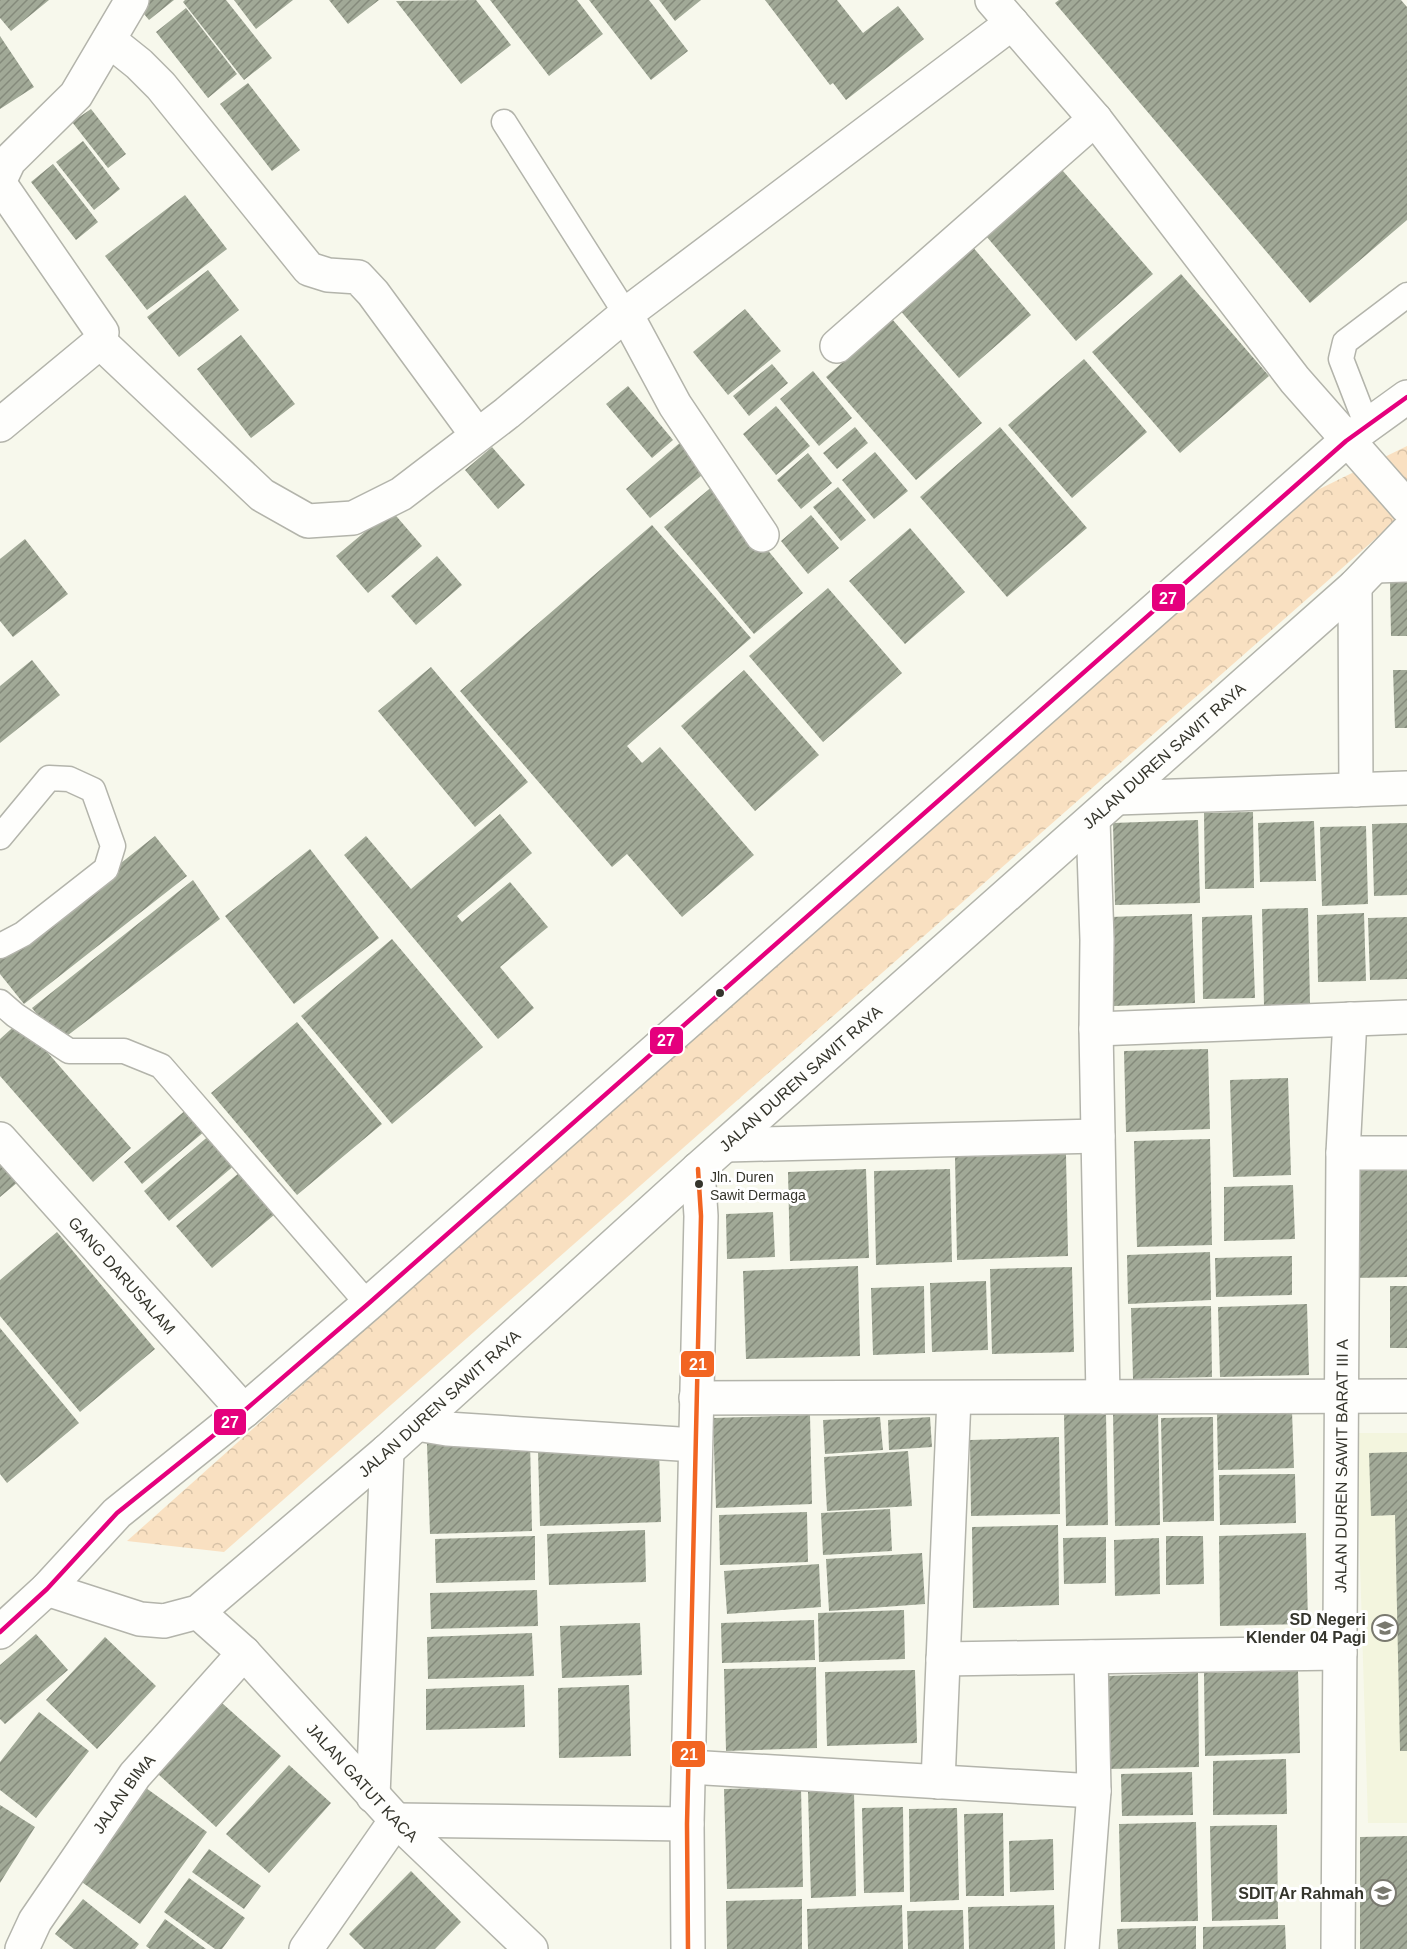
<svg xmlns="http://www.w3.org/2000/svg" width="1407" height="1949" font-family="Arial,sans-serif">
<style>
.built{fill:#f3f5de}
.park{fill:url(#park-crowns)}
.building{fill:url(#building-hatch)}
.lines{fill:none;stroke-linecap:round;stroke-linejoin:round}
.service-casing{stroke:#b3b4ab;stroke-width:27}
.minor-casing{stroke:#b3b4ab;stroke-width:36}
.tertiary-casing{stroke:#b3b4ab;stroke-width:36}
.service{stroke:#fefefc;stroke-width:24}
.minor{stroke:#fefefc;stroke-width:33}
.tertiary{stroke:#fefefc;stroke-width:33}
.bus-1-casing{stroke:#fff;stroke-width:9}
.bus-2-casing{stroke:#fff;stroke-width:9}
.bus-1{stroke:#e5007d;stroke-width:4.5}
.bus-2{stroke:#f26522;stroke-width:4.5}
.bus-dot{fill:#35352c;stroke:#fff;stroke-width:2}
.labels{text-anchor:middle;stroke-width:6;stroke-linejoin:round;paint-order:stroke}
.bus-label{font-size:14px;fill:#35352c;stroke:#fff;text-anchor:start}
.street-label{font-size:16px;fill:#35352c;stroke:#fff}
.poi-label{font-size:16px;font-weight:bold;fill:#35352c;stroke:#fff;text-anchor:end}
.line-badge{stroke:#fff;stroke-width:2}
.badge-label{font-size:16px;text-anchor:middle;font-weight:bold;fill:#fff}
</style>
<defs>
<pattern id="park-crowns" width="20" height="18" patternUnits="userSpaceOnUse" patternTransform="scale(1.5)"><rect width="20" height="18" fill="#f9e0c1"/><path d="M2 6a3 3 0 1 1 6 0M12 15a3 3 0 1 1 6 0" fill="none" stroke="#d6c1a6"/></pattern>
<pattern id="building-hatch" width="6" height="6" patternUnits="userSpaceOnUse" patternTransform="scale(1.5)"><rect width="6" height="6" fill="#a1a997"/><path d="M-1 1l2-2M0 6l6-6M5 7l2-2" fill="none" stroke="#848a7b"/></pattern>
</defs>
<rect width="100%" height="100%" fill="#f7f8ec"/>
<path class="built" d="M1356,1433H1407V1823H1368Z"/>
<path class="park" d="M1407,446V511L224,1552L127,1541L1293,502Z"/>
<path class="building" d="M0,0H49L11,31L0,18Z
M137,0H174L149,20L134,2Z
M185,0H226L272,58L244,80L183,2Z
M234,0H293L256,29Z
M329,0H379L348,24Z
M476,0L511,45L461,84L396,1Z
M490,0H577L603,34L549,76Z
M589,0H649L688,51L651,80Z
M659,0H701L675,21Z
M765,0H837L863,33L898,6L924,39L846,100L833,83L830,85Z
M1059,0H1401L1407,7V220L1310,303L1055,3Z
M186,8L237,74L208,98L156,32Z
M0,36L34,87L0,109Z
M248,83L300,150L272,171L220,104Z
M91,109L126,154L108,168L72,122Z
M83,141L120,189L94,210L56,162Z
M1056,163L1153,274L1076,341L980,229Z
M53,164L98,222L76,240L31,182Z
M185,195L227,249L147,310L105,256Z
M971,245L1031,315L959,378L898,308Z
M208,270L239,310L179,357L147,317Z
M1181,274L1269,376L1180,453L1092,352Z
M745,309L781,351L728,395L693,352Z
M892,319L982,423L916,480L826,377Z
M241,335L295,404L251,438L197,369Z
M1084,359L1147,432L1072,498L1008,425Z
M772,364L788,383L749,416L733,396Z
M813,371L852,418L819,446L780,399Z
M628,386L673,440L652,458L606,404Z
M776,406L810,446L776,475L743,434Z
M855,427L868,443L837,469L823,453Z
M1000,427L1087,528L1007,597L920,497Z
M682,441L707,471L650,518L626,489Z
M492,447L525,485L498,509L465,470Z
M875,452L908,491L874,519L842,480Z
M808,453L832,483L801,509L777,480Z
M714,485L803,593L754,634L664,527Z
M838,487L866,520L841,541L813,507Z
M391,510L422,546L368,593L336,556Z
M811,515L839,548L808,574L781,541Z
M652,525L751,638L627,746L642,763L660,747L754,855L682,917L627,854L612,867L460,691Z
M910,528L965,592L905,644L849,581Z
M25,539L68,594L13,637L0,621V559Z
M437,556L462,585L416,625L391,596Z
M1390,582H1407V636H1391Z
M828,588L902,673L823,742L749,656Z
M32,660L60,695L0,743V686Z
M431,667L528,782L475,827L378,711Z
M744,670L819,755L755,811L681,726Z
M1393,670H1407V728H1395Z
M1253,812L1254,888L1205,889L1204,813Z
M500,814L532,853L457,916L462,922L510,882L548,927L500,967L534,1008L498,1039L344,855L366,836L411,889Z
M1198,820L1200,903L1115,905L1113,823Z
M1314,821L1316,881L1260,882L1258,823Z
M1407,823V895L1374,896L1372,824Z
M1366,826L1368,904L1322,906L1320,827Z
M155,836L187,876L24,1004L0,974V959Z
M310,849L379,938L294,1004L225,916Z
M193,880L220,919L59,1042L32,1008Z
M1308,908L1310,1004L1264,1006L1262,909Z
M1364,913L1366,981L1318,982L1317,915Z
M1192,914L1195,1003L1114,1006L1111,917Z
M1252,915L1255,998L1203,999L1202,917Z
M1407,917V979L1370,980L1368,918Z
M392,939L483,1047L392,1124L301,1016Z
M20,1021L131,1148L93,1182L0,1076V1039Z
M297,1022L382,1124L297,1195L211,1093Z
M1208,1049L1210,1129L1126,1132L1124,1051Z
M1288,1078L1291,1175L1233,1177L1230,1080Z
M187,1109L205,1131L142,1184L124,1162Z
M211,1134L236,1164L169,1221L144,1191Z
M1210,1139L1212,1245L1137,1247L1134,1141Z
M1066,1154L1068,1256L957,1260L955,1157Z
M0,1161L18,1182L0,1197Z
M1354,1161H1407V1277L1354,1278Z
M246,1167L281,1209L212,1268L176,1226Z
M866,1169L869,1258L790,1261L788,1172Z
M950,1169L952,1262L876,1265L874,1171Z
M1293,1185L1295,1239L1224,1241V1187Z
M773,1212L775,1257L727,1259L726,1214Z
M57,1232L155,1349L80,1412L0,1316V1280Z
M1210,1252L1211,1300L1128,1304L1127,1255Z
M1292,1256V1295L1216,1297L1215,1258Z
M858,1266L860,1356L746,1359L743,1271Z
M1072,1267L1074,1352L992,1354L990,1269Z
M986,1281L988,1350L932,1352L930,1283Z
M924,1286L925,1353L873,1355L871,1288Z
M1390,1286H1407V1348H1390Z
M1307,1304L1309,1375L1220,1377L1218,1307Z
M1211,1306L1212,1377L1133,1379L1131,1308Z
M0,1328L79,1423L7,1483L0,1474Z
M1292,1411L1294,1468L1218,1470L1217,1413Z
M1158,1412L1160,1525L1115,1526L1113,1413Z
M1064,1413H1106L1108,1525L1066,1526Z
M810,1415L812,1504L716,1508L713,1418Z
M880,1417L883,1450L825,1454L823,1420Z
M930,1417L932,1447L889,1450L888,1420Z
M1213,1417L1214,1521L1163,1522L1161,1418Z
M1059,1437L1060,1514L971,1516L970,1440Z
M530,1441L532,1531L430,1534L427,1444Z
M659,1448L661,1522L540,1526L538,1451Z
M908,1451L912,1506L827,1511L824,1457Z
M1407,1452V1751H1400L1395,1515L1371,1516L1369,1453Z
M1295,1474L1296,1523L1220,1525L1219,1475Z
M890,1509L892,1551L823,1555L821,1513Z
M807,1512L808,1562L720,1565L719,1515Z
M1058,1525L1059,1605L973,1608L972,1527Z
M645,1530L646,1582L549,1585L547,1534Z
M1306,1533L1308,1624L1220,1626L1219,1536Z
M535,1536V1580L436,1583L435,1539Z
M1166,1536H1203L1204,1584L1166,1585Z
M1106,1537V1583L1064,1584L1063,1538Z
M1159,1538L1160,1594L1115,1596L1114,1540Z
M922,1553L925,1604L829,1611L826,1559Z
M819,1564L821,1607L727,1614L724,1571Z
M537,1590L538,1626L431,1629L430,1593Z
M904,1610L905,1659L819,1662L818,1613Z
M814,1620L815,1660L722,1663L721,1623Z
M640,1623L642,1675L562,1678L560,1626Z
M532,1633L534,1676L428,1679L427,1637Z
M36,1634L68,1670L5,1724L0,1719V1665Z
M105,1637L156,1686L97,1749L46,1700Z
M816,1667L817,1748L726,1751L724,1669Z
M915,1670L917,1743L827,1746L825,1672Z
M1298,1671L1300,1753L1205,1756L1204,1673Z
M1198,1673L1199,1767L1107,1769L1106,1676Z
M524,1685L525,1727L426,1730V1689Z
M629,1685L631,1756L559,1758L558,1688Z
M222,1703L281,1756L216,1827L158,1774Z
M39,1712L89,1751L36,1818L0,1790V1762Z
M1286,1759L1287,1814L1213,1815V1761Z
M289,1765L331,1803L269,1873L226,1834Z
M1192,1772L1193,1815L1122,1816L1121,1774Z
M801,1787L803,1887L727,1889L724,1789Z
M146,1788L207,1832L140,1924L79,1880Z
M854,1791L856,1896L811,1898L808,1792Z
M0,1805L35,1827L0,1883Z
M903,1807L904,1892L864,1893L862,1808Z
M957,1808L959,1900L910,1902L909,1809Z
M1003,1813L1004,1896H966L964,1814Z
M1196,1822L1198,1921L1121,1922L1119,1824Z
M1277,1825L1278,1919L1212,1921L1210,1826Z
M1407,1836V1949H1360V1837Z
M1053,1839L1054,1890L1010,1892L1009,1841Z
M209,1849L261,1886L244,1909L192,1872Z
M411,1871L461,1922L435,1949H364L349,1934Z
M189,1878L245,1918L222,1949H215L164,1912Z
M83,1899L139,1944L135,1949H74L55,1934Z
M802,1899V1949H727L726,1901Z
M902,1905L903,1949H808L807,1909Z
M1054,1905L1055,1949H969L968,1907Z
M963,1910L964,1949H908L907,1911Z
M165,1919L206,1949H150L146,1946Z
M1285,1925L1286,1949H1203V1927Z
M1196,1926V1949H1118L1117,1929Z"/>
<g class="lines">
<defs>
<path id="service" d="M504,122L626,314
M1367,426L1341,359L1345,342L1407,295
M0,837L49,778L69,779L93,790L113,846L106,869L23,934L0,946
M0,1002L15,1015L69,1051H124L161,1066L368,1304"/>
<g id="minor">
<path d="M992,0L1095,119L1295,380L1407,507"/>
<path d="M109,40L139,64L161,86L309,269L328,275L358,277L373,293L477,435"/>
<path d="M0,180L9,161L76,95L132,0"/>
<path d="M0,184L102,332L100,342L0,425"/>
<path d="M626,314L675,405L762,535"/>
<path d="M100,342L262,495L308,521L353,518L401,494L507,413L626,314L1012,23"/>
<path d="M837,346L1095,119"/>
<path d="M1375,566L1407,565"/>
<path d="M1355,586L1356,790"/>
<path d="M1116,798L1407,788"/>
<path d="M1093,820L1097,940L1096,1029L1103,1397"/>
<path d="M1096,1029L1407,1017"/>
<path id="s1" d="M0,1139L244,1411"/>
<path d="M726,1145L1098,1136"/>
<path d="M1343,1153H1407"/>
<path d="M696,1398L1407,1396"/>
<path d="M417,1424L447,1429L695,1445"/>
<path id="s2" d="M198,1612L244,1653L396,1820L531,1949"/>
<path d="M943,1659L1340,1653"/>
<path d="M689,1767L1094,1791"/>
<path d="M938,1782L954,1398"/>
<path d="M373,1796L387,1451"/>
<path id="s3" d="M22,1949L35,1921L135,1775L244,1653"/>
<path d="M306,1949L396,1820L687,1824"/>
<path d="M688,1949L687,1824L701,1216L698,1169"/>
<path d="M1082,1949L1094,1791L1091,1657"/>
<path id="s4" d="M1338,1949L1343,1153L1350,1019"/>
</g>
<g id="tertiary">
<path id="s5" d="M47,1589L140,1619L164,1621L198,1612L387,1451L698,1169L1355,586L1407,532"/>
<path d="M0,1632L47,1589L117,1513L244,1411L368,1304L1346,441L1407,397"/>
</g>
</defs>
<use href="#service" class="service-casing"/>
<use href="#minor" class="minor-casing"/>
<use href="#tertiary" class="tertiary-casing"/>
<use href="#service" class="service"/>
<use href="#minor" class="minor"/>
<use href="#tertiary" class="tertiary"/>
<defs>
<path id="bus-1" d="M0,1632L47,1589L117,1513L244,1411L368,1304L1346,441L1407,397"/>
<path id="bus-2" d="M688,1949L687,1824L701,1216L698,1169"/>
</defs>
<use href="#bus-1" class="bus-1-casing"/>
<use href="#bus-2" class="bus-2-casing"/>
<use href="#bus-1" class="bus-1"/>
<use href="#bus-2" class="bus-2"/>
</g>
<defs>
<symbol id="school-ring" viewBox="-11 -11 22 22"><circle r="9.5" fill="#fff" stroke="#79796f" stroke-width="1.5"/><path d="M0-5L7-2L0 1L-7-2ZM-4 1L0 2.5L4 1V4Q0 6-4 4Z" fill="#79796f"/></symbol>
</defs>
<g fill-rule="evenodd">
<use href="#school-ring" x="1370" y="1613" width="30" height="30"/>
<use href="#school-ring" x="1368" y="1878" width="30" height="30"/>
</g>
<g class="bus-dot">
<circle cx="720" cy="993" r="5"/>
<circle cx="699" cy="1184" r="5"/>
</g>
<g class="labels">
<g class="bus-label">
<text x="710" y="1182">Jln. Duren<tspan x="710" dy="18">Sawit Dermaga</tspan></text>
</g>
<g class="street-label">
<text dy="6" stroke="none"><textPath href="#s5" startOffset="1448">JALAN DUREN SAWIT RAYA</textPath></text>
<text dy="6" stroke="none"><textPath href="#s5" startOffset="962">JALAN DUREN SAWIT RAYA</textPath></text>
<text dy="6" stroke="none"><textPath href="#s1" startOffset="183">GANG DARUSALAM</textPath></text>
<text dy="6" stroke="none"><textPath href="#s5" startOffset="476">JALAN DUREN SAWIT RAYA</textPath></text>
<text dy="6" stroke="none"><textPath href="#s4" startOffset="483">JALAN DUREN SAWIT BARAT III A</textPath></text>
<text dy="6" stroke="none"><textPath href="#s2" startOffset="237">JALAN GATUT KACA</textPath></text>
<text dy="6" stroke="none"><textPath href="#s3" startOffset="186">JALAN BIMA</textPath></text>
</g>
<g class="poi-label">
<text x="1366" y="1625">SD Negeri<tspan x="1366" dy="18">Klender 04 Pagi</tspan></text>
<text x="1364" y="1899">SDIT Ar Rahmah</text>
</g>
</g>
<g class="line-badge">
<rect x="1151" y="583" width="35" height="29" rx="6" fill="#e5007d"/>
<rect x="649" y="1026" width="35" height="29" rx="6" fill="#e5007d"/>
<rect x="680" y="1350" width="35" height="28" rx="6" fill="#f26522"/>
<rect x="213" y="1408" width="34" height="28" rx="6" fill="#e5007d"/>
<rect x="671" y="1740" width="35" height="28" rx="6" fill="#f26522"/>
</g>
<g class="badge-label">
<text x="1168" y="604">27</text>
<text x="666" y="1046">27</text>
<text x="698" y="1370">21</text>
<text x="230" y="1428">27</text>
<text x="689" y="1760">21</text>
</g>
</svg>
